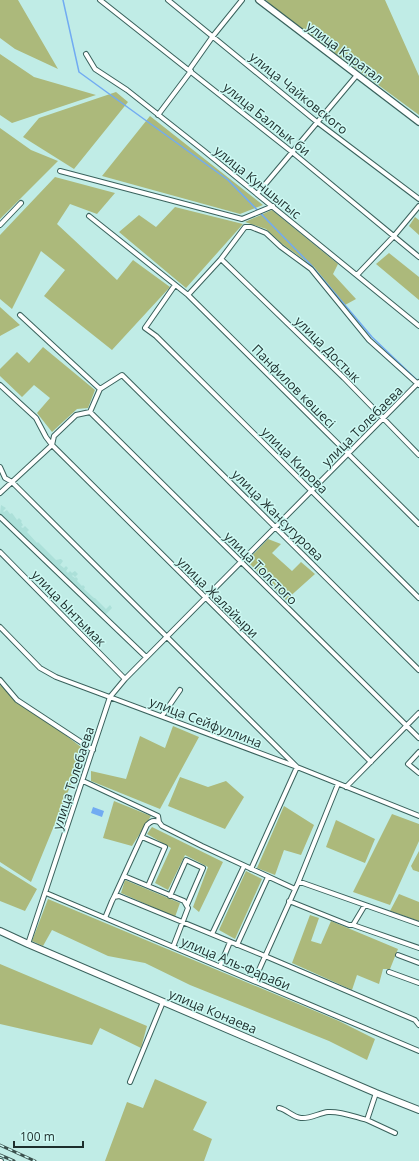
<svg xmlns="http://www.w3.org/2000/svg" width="419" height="1161" font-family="'Open Sans',sans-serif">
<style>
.built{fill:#ace0d9}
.green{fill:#acb97b}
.water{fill:#71abf2}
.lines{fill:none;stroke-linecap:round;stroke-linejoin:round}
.stream{stroke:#71abf2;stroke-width:1.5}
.minor-casing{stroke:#3a625d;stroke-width:6}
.tertiary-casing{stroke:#3a625d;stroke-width:8}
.secondary-casing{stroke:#3a625d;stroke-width:8}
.minor{stroke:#fff;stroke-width:4}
.tertiary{stroke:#fff;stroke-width:5.5}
.secondary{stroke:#fff;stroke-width:6}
.rail-casing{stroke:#3a504d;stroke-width:3}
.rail{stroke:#cdf9f3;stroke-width:1.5;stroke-dasharray:4.5;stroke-linecap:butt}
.labels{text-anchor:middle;stroke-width:3;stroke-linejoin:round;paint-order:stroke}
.street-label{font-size:13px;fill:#1d2e2c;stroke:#cdf9f3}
</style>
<rect width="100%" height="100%" fill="#c0ece6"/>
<path class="built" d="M1,505L6,508L3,511L4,512L7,510L10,514L12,513L17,520L19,518L22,521L21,522L23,525L21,527L23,528L25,526L29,530L27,532L37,543L38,542L56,560L61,559L63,561L60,565L64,568L66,566L68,568L66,571L68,573L70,571L72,573L75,571L78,574L75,577L73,575L72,576L75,578L76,577L78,579L77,581L82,586L83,585L85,587L84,589L94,598H95L106,609L110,605L112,608L105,615L0,514Z"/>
<path class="green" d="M0,0H18L58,69L15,49L0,38Z
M266,0H385L419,76V115L274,8Z
M0,54L34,77L96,95L12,123L0,115Z
M116,92L128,102L74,169L23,137L39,118Z
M150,116L263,205L240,214L102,176Z
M0,128L31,150L58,161L0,219Z
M55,177L115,193L97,214L70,204L57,224L117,280L133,260L170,287L112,350L44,296L65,270L41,251L12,309L0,299V235Z
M175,207L243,224L186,288L119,232L139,215L156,227Z
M272,210L338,264L333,274L356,299L345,305L314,267L281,243L266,229L245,222Z
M415,217L419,220V235L409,226Z
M389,253L419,277V300L376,264Z
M0,307L20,325L0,336Z
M43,347L95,390L88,408L77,409L52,432L37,413L50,398L34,385L22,397L0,376V369L17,352L29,363Z
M268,539L281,544L272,553L292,571L301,562L315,574L286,600L247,561Z
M0,685L85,750L31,882L0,862Z
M173,726L199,737L160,809L91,781V771L126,779L140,736L165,748Z
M180,777L208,787L226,781L244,797L225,829L168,806Z
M114,801L151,816L132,846L103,838Z
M284,806L314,825L301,855L284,850L275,875L257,868Z
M392,814L419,824V841L390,905L353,892Z
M336,820L375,839L365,863L326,847Z
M152,827L223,862L199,912L193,907L208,867L185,855L168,890L155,883L171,848L147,834Z
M419,851V872L413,870L411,866Z
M0,866L37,889L25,911L0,901Z
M246,871L262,879L235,939L219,930Z
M125,880L180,903L175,917L121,893Z
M399,894L419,902V921L390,911Z
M48,899L339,1021L375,1039L367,1060L329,1041L190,985L145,963L108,956L52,930L43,946L32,941Z
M310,915L319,918L311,941L321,944L331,921L398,949L390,969H383L379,984L357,975L352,990L292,963Z
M0,964L147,1026L141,1048L100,1028L92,1045L0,1024Z
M155,1079L207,1102L193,1130L212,1139L204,1161H105L127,1102L143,1108Z"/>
<path class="water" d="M93,807L104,811L102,817L91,813Z"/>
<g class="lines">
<path class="stream" d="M63,0L79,72L228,180L311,265L372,337L418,381"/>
<defs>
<path id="minor" d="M100,0L292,152L419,257
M168,0L317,122L419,199
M86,54L95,69L127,90L203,150L419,326
M189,70L213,36L242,0
M158,115L191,71
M60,171L242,219L273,206
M257,194L357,75
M89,216L188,295L419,524
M0,225L21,203
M221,259L344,378L419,455
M357,275L394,236L419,206
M175,285L145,328L156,336L419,598
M188,295L221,259L245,227H251L266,233L281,247L311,269L369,340L419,385
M20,315L100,389
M0,385L36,418L46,437L52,445L371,762
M90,412L419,738
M0,467L5,478L12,482L297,767L251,869
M0,493L52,445L54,436L76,415L90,412L100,389L122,375L419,670
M0,517L146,657
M0,552L125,679
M0,627L40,668L56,677L297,767L419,816
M0,680L17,700L93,750
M162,716L180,690
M419,752L408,764L419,773
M83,781L158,816L159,822L162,826L202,846L295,889
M346,787L419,713
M142,837L165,847L148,886
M124,876L184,901L188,908L173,947
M298,883L338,784
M46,893L419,1051
M170,896L186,860L203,868L187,905
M114,897L119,896L265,956L415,1020L419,1025
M289,901L349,925H353L365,905
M105,918L112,901L114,897L147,825C151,821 153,820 159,822
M353,925L419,948
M212,934L244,866
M28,944L110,697L125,679L419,382
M237,945L268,877
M398,955L419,963
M220,966L230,942
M389,972L419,983
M254,981L298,883H303L419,924
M130,1082L163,1002
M279,1108C288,1110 292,1117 301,1118C310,1119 319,1113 328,1112C341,1111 355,1117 367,1120L376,1093
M367,1120L395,1133
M0,1161H1"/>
<path id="tertiary" d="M259,0L419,122"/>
<path id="secondary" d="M0,931L28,944L376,1093L419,1110"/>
</defs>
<use href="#minor" class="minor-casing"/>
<use href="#tertiary" class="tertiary-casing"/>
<use href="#secondary" class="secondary-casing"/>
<use href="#minor" class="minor"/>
<use href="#tertiary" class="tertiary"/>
<use href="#secondary" class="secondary"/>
<defs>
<path id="rail" d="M0,1145L35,1161
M0,1155L14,1161"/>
</defs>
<use href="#rail" class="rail-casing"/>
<use href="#rail" class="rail"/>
</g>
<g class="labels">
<g class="street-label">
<text transform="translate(345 52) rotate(37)" y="5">улица Каратал</text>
<text transform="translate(299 93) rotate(39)" y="5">улица Чайковского</text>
<text transform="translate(267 119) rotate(39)" y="5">улица Балпык би</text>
<text transform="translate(258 182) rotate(39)" y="5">улица Куншыгыс</text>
<text transform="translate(328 349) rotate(45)" y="5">улица Достык</text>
<text transform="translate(294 386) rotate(45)" y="5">Панфилов көшесі</text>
<text transform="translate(362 426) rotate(-45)" y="5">улица Толебаева</text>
<text transform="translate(295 460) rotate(45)" y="5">улица Кирова</text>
<text transform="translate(278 515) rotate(45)" y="5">улица Жансугурова</text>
<text transform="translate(261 568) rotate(45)" y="5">улица Толстого</text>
<text transform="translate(218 597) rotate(45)" y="5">улица Жалайыри</text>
<text transform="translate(69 608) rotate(46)" y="5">улица Ынтымак</text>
<text transform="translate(206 722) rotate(21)" y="5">улица Сейфуллина</text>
<text transform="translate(73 778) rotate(-72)" y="5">улица Толебаева</text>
<text transform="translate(236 963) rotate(23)" y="5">улица Аль-Фараби</text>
<text transform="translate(213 1011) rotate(23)" y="5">улица Конаева</text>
</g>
</g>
<path d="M14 1141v6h69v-6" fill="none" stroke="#1d2e2c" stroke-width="2"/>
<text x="20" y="1141" font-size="12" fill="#1d2e2c" stroke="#cdf9f3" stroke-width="3" paint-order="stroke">100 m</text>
</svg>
